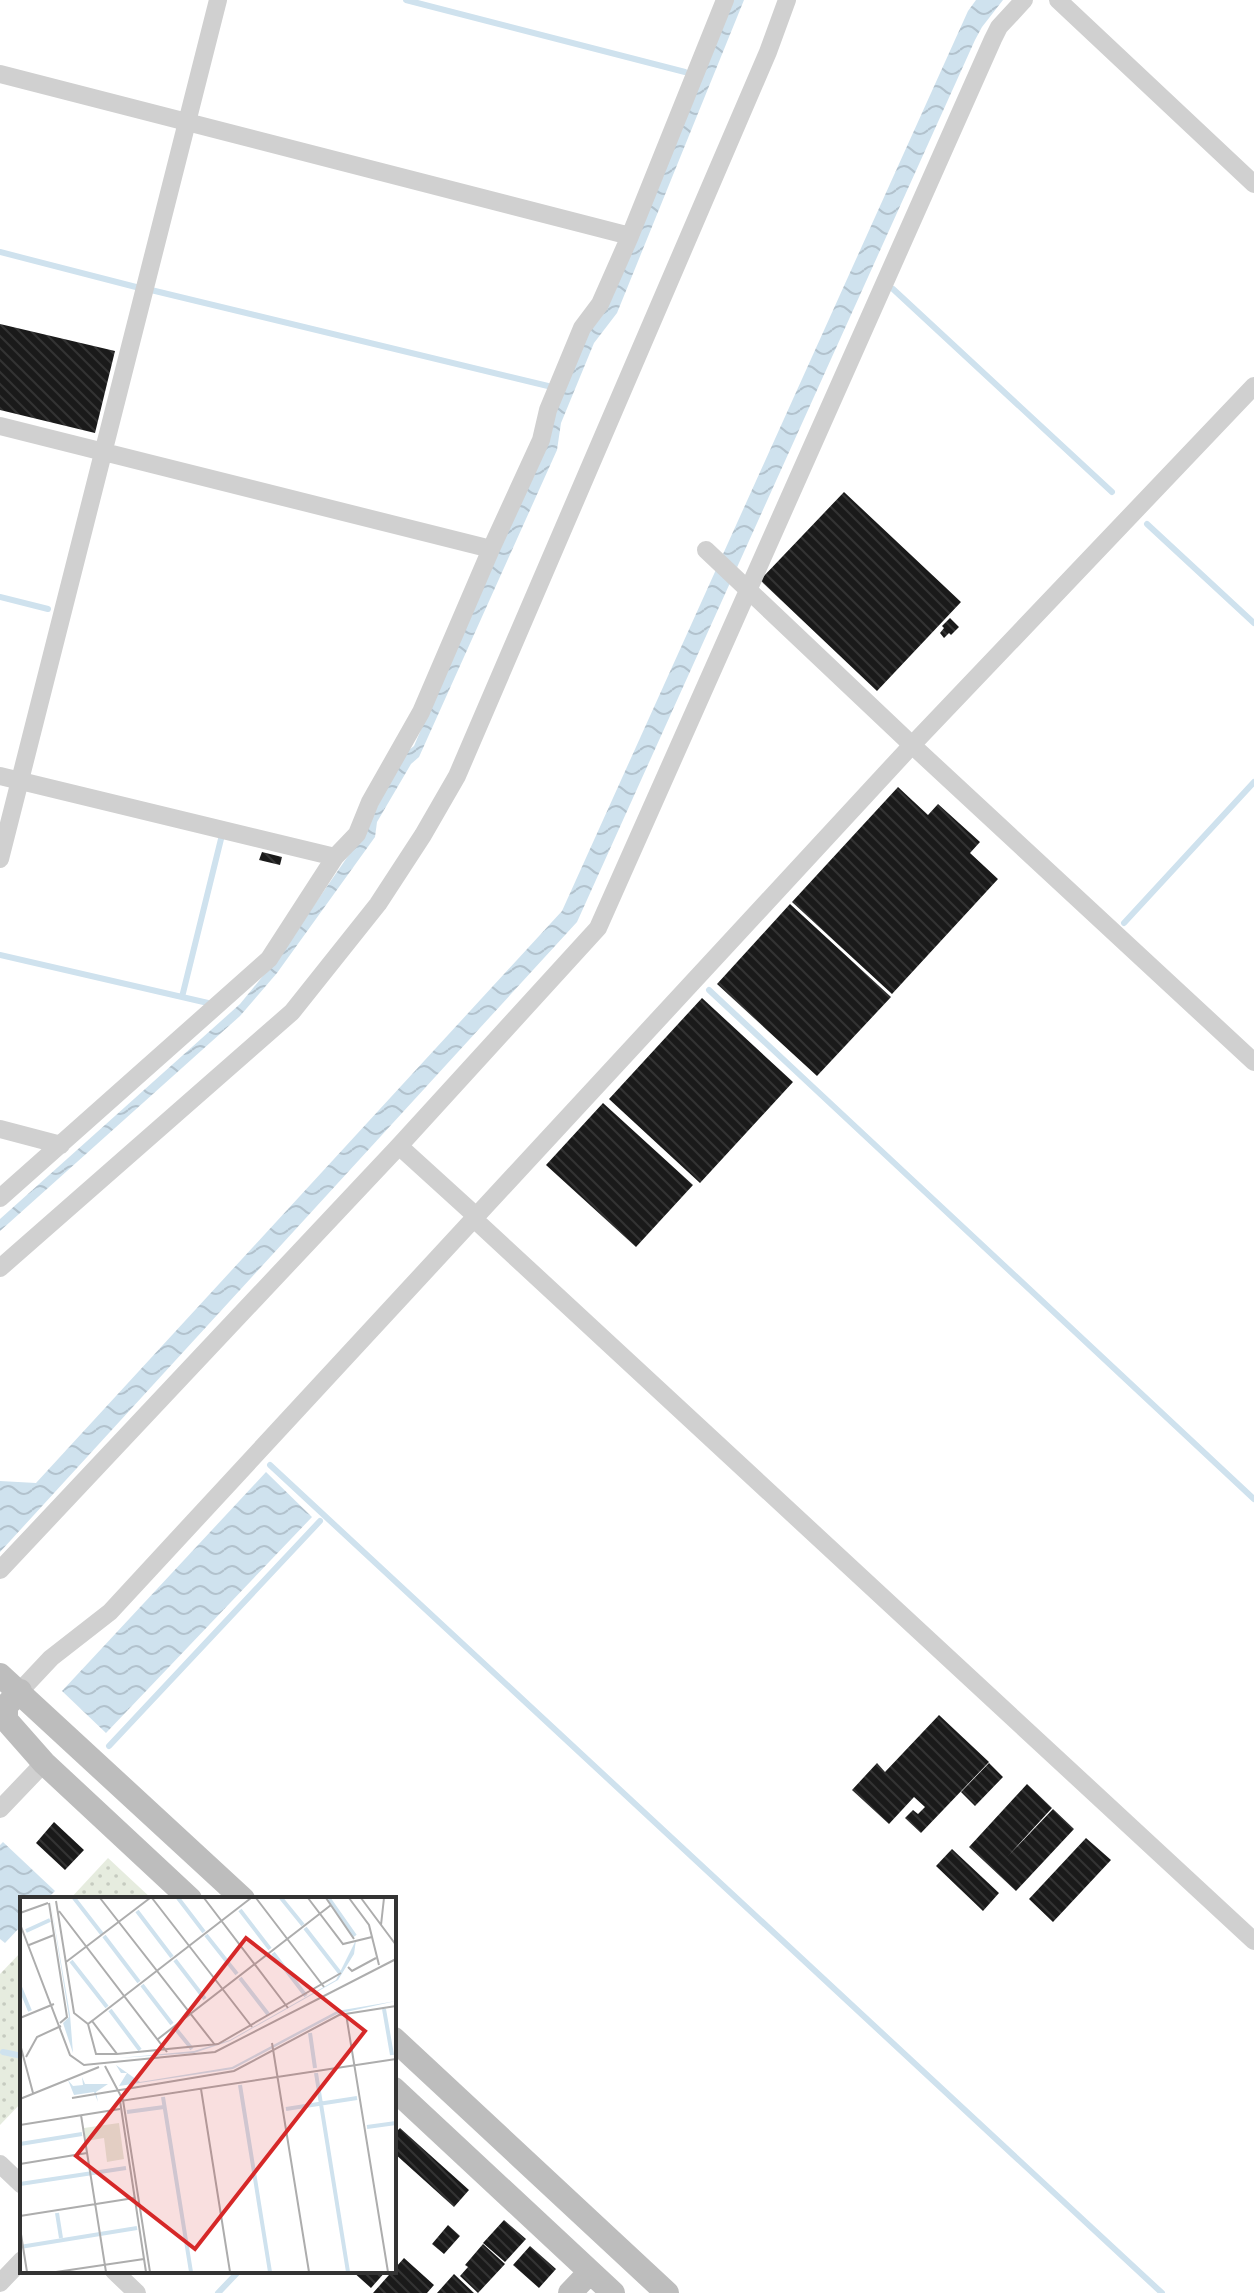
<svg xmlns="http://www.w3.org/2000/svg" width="1254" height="2293" font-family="'DM Sans',sans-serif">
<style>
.park{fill:url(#park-dots)}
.water{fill:url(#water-waves)}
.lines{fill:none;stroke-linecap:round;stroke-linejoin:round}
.stream{stroke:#cfe2ee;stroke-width:6}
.building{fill:url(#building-back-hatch)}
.street{stroke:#d0d0d0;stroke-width:18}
.secondary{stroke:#bdbdbd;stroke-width:24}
.inset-river{fill:none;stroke:#cfe2ee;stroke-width:4}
.inset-road{fill:none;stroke:#adadad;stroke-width:2}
.view{fill:#d62828;fill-opacity:0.15;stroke:#d62828;stroke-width:4}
.inset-edge{fill:none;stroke:#333;stroke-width:4}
</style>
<defs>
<pattern id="park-dots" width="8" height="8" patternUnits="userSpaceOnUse" patternTransform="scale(2)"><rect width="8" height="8" fill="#e6ecdf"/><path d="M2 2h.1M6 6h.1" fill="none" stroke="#c6cbc0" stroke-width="1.8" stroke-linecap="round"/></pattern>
<pattern id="water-waves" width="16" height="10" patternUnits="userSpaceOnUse" patternTransform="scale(2)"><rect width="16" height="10" fill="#cfe2ee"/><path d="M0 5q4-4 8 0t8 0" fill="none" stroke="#b2c2cd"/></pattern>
<pattern id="building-back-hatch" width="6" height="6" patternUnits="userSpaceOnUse" patternTransform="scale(2)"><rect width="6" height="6" fill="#1a1a1a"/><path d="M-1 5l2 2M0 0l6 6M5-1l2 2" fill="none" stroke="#333"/></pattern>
</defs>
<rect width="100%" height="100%" fill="#fff"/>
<path class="park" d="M108,1858L152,1899H70Z
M22,1951V2102L0,2125V1974Z"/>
<path class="water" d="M730,0H744L617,313L594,343L561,423L557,450L419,757L411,764L377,822L375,837L277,973L240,1016L0,1231V1219L240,1004L276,960L364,833L404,754L414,746L499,547L553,410Z
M976,0H1003L982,27L975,40L577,922L0,1552V1481L36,1483L562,911L968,11Z
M266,1472L312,1517L106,1733L62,1691Z
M3,1842L55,1891L47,1899H22V1925L5,1943L0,1939V1845Z"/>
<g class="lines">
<path class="stream" d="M406,0L685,72
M0,252L136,287
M893,289L1112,492
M151,290L548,386
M1147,524L1254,623
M0,597L48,609
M1124,923L1254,782
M0,955L208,1003
M709,990L1254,1499
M182,997L221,839
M270,1465L1162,2293
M109,1746L320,1521
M3,2052L22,2056
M218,2293L239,2271"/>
</g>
<path class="building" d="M0,324L115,351L95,433L0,410Z
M844,492L961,602L877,691L760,580Z
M950,618L959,627L951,635L949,633L944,638L940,633L944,628L942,626Z
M898,787L928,815L938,804L980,842L970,853L998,879L892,994L792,902Z
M262,852L282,857L280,865L259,860Z
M790,904L891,997L817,1076L717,984Z
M702,998L793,1082L700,1183L609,1099Z
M603,1103L693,1185L636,1247L546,1165Z
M939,1715L989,1762L921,1833L905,1818L913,1810L918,1814L925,1807L914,1797L889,1824L852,1790L877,1763L885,1772Z
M989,1763L1003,1777L975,1806L961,1792Z
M1027,1784L1052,1808L1008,1856L1053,1809L1074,1829L1016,1891L969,1847Z
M54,1822L84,1850L65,1870L36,1843Z
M1086,1838L1111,1860L1053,1922L1029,1899Z
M952,1849L999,1893L983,1911L936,1866Z
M400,2128L469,2190L454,2207L394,2153V2134Z
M504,2220L526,2239L505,2262L483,2243Z
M448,2225L460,2236L444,2254L432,2244Z
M483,2244L505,2264L478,2293L460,2276L468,2267L465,2265Z
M530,2246L556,2269L539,2288L513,2265Z
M404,2258L434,2285L427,2293H373Z
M352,2271H386L371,2288Z
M454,2274L474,2293H437Z"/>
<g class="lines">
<path class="street" d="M1058,0L1254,184
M0,74L630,236
M0,426L491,549
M706,550L912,745L1254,1062
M0,776L335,857
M0,859L218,0
M0,1129L61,1145
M399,1146L476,1216
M0,1198L269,959L335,857L357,834L370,802L421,712L491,549L541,440L548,410L582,328L600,304L630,236L725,0
M473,1218L1254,1941
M0,1268L292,1012L378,904L423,835L457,776L768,52L787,0
M0,1570L399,1146L598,928L993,39L999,27L1024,0
M20,1691L51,1658L110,1612L912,745L1254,386
M0,1809L44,1763
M0,2164L22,2185
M114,2271L137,2293
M0,2283L22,2260"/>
<path class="secondary" d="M0,1675L243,1899
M20,1691L6,1706V1720L44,1763L190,1899
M394,2039L667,2293
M394,2089L613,2293
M570,2293L590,2272"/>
</g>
<g transform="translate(20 1897)">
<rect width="376" height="376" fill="#fff"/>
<path d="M99,226L104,262L87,265L84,241L66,244L64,231Z" fill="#e6ecdf"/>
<path d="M30,1L50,118L53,156L43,126L49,120ZM336,43L334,57L318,83L210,144L174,156L99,161L174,154L210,143L316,83ZM376,104L317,117L213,172L99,189L107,176H101L96,168L120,185L212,170L317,114ZM62,180L65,187H88L76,195L78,205L74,195L54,198L48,183L53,189L63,188Z" fill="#cfe2ee"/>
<path class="inset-river" d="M54,1L82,37M158,1L184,35M261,1L283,28M309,2L335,39M220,13L250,52M117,14L152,60M285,31L320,76M6,34L30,23M186,38L217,77M84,39L119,85M253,56L286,99M155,63L185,102M51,64L87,110M220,81L248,117M122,88L152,127M0,90L10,114M364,112L372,158M90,113L120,153M155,131L172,152M290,136L295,171M296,176L328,375M220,188L250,375M143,200L171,375M266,212L337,201M107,215L144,210M347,230L376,226M0,247L62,237M0,287L106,271M37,316L41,341M0,350L117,331"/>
<path class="inset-road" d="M80,1L195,148M132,1L232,130M184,1L268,111M236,1L304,90M288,1L323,47L352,40M306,1L334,42M329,1L349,28L359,68M341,1L376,48M36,4L54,116L68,127L72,124L97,157H76L68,127M29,6L47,120L40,126M39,14L147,155M0,16L28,6M0,27L50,158L64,168L195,155L376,62M361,28L364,1M9,48L34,38M46,65L130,1M328,70L332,74L356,61M326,117L368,375M0,121L34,107M72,124L231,1M138,142L311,8M252,146L289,375M0,147L13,196M97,157L198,147L321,76M6,160L17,140L41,129M85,169L103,203L130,375M181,192L210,375M52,201L214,174L319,118L376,109M0,202L79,170M61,218L86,375M0,228L100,212M0,267L67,256M0,319L114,301M0,331L7,375M36,375L124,362M126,375L100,204L376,162"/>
<path class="view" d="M226,41L345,134L175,352L56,259Z"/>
<rect width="376" height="376" class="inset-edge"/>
</g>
</svg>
